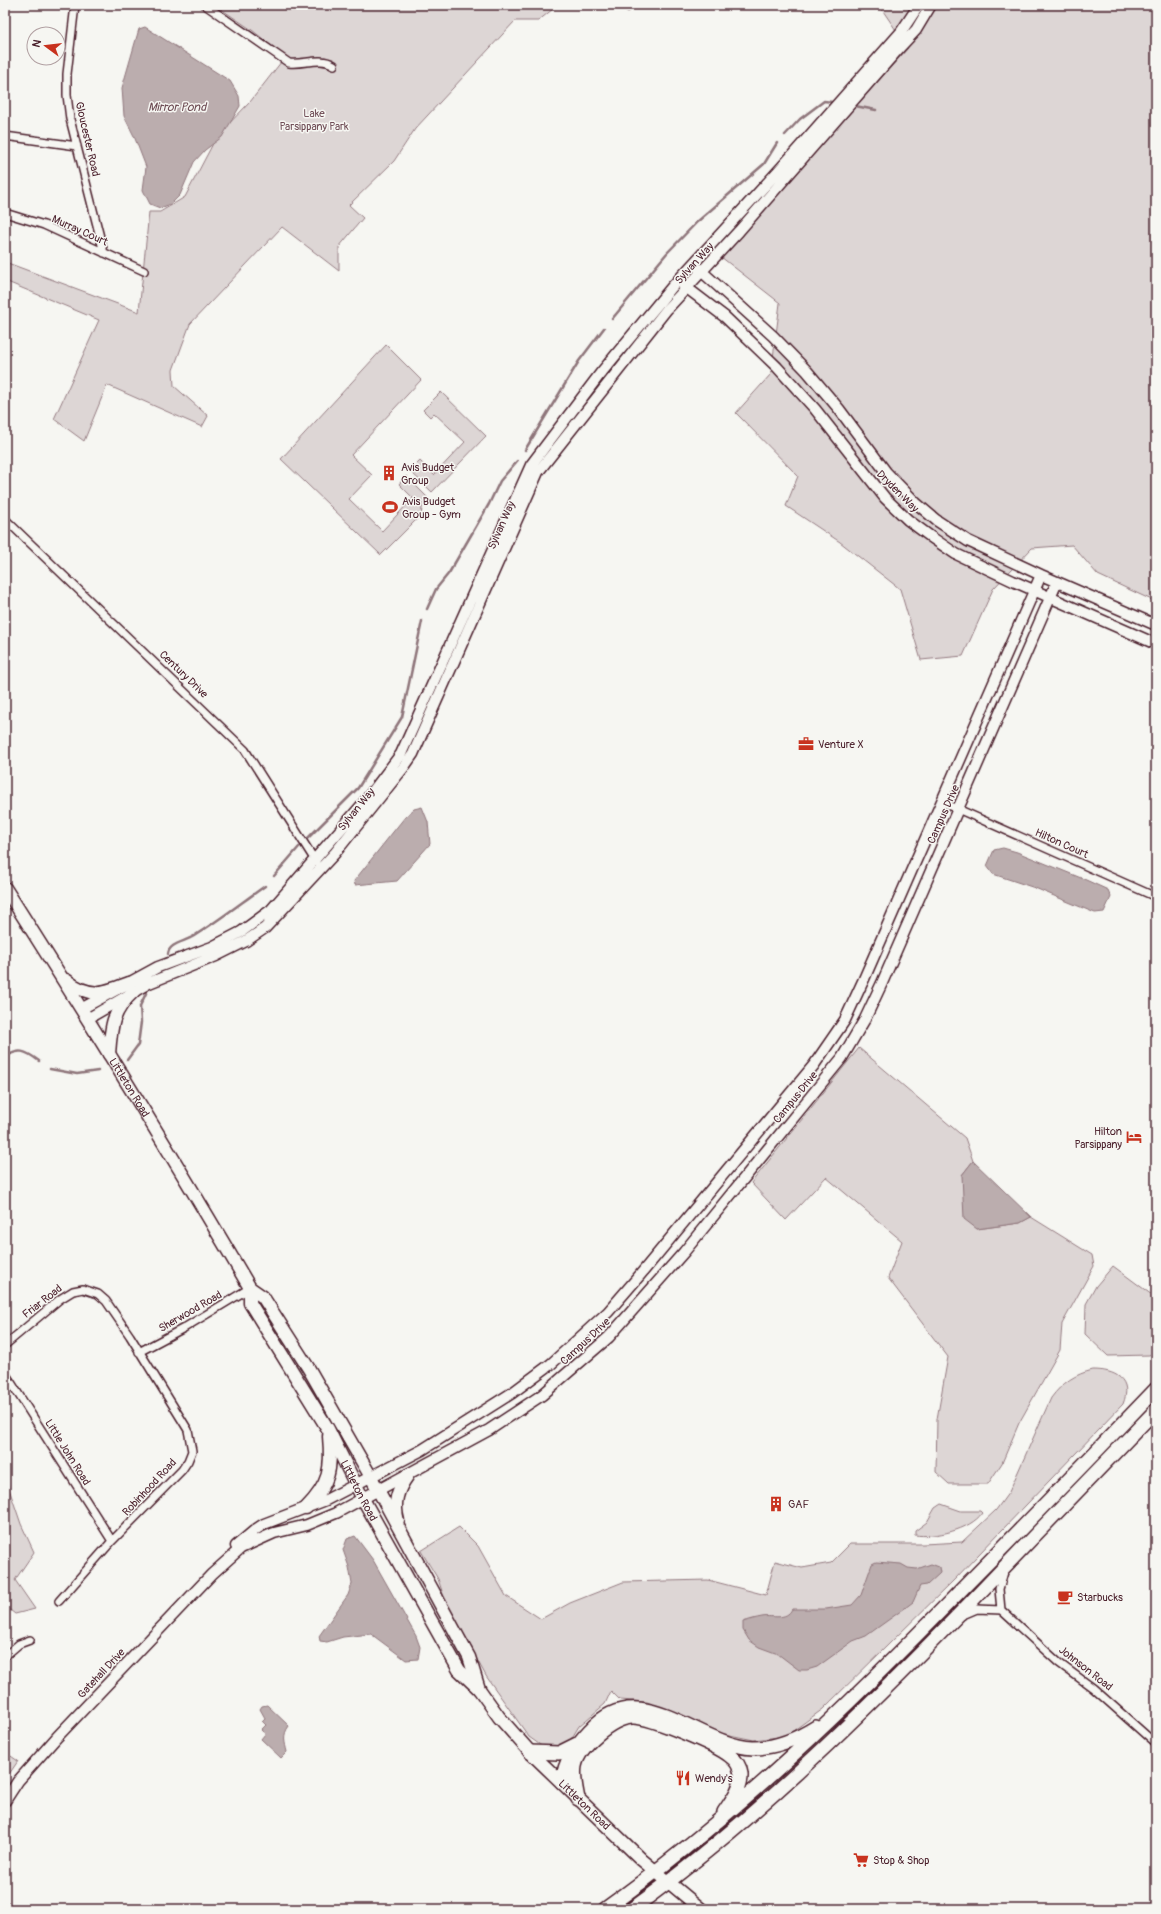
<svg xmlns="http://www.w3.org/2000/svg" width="1161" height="1914" font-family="Pangolin,sans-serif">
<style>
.green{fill:#ddd6d5;stroke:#947a80}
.water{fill:#bbadae;stroke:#8e747a}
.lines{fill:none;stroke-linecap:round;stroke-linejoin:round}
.stream{stroke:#8e747a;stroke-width:2.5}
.street-casing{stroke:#4a1f2b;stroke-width:10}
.secondary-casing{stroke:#4a1f2b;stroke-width:13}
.primary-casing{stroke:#4a1f2b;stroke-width:15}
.highway-casing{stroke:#4a1f2b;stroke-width:16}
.street{stroke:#f6f6f2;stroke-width:7}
.secondary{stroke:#f6f6f2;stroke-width:10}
.primary{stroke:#f6f6f2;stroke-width:12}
.highway{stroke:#f6f6f2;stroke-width:13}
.labels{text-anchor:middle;stroke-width:3;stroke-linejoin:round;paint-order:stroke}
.park-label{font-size:11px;fill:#6f4d56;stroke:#f6f6f2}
.street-label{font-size:11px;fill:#4a1f2b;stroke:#f6f6f2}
.poi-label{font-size:11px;fill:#4a1f2b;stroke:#f6f6f2;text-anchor:start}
.water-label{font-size:12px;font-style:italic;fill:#6c4a52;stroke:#f6f6f2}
</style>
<rect width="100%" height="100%" fill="#f6f6f2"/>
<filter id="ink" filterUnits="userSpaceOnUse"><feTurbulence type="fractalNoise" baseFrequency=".025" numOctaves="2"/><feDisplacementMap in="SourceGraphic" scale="8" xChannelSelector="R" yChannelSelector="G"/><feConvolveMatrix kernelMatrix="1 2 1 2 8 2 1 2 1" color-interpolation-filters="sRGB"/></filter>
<g filter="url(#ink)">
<path class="green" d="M215,5H558L538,21H515L415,129L394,161L349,205L363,218L339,247V271L282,227L190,324L173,370L174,386L208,416L202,427L107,385L84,441L54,419L99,320L5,281V262L139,312L149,212H160L185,197L217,136L250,102L285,57L252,30Z
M617,5H640L628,12Z
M879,5H1156V602L1098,575L1072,545L1032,548L993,589L963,656L921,660L900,589L840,542L786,506L798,476L736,413L771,374L780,303L721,257L908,48Z
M386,345L421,380L351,455L372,475L349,499L382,531L413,498L399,484L406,476L427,497L423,503L421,515L381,555L281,459Z
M441,392L486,436L432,492L410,471L420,461L434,475L465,442L434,413L430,417L423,410Z
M859,1048L965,1138L973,1161L962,1175L977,1229L1020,1223L1031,1217L1092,1255L1094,1266L1062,1324L1060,1350L1019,1423L1002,1463L988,1484H949L936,1472L937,1419L948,1357L888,1278L902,1241L826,1177L786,1220L751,1183Z
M1113,1266L1156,1298V1352L1149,1355L1108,1356L1085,1334L1086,1304L1096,1286Z
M1093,1370C1115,1370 1133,1379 1123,1404L954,1580L823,1709L786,1736L754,1740L720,1733L647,1702L620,1700L611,1691L605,1704L579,1726L570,1741L546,1749L529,1737L486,1676L446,1603L438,1579L421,1551L459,1527L478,1546L506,1596L541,1619L570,1603L623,1582L708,1580L766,1595L775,1561L802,1568L831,1563L850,1544H923L962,1542L996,1510L1009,1492L1051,1398C1062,1383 1075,1374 1093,1370Z
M5,1477L21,1524L34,1552L15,1580L35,1609L15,1614L5,1606Z
M941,1504L961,1511H980L982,1513C971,1530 933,1538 915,1535V1531L927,1522L935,1508Z
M5,1752L18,1761L5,1780Z"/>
<path class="water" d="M145,27L230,81L239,96L240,106L222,137L205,150L194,162L180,195L171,204L160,208L150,204L143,190L146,167L134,136L124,116L122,88L139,29Z
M422,807L428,822L430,844L397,881L355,885L354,881L405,817L414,809Z
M1003,848L1017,852L1086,880L1108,890L1111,897L1104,912L1095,913L1035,888L993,874L987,866L994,850Z
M973,1161L1031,1217L1020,1223L977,1229L964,1219L962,1175Z
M355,1536L373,1560L416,1636L420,1647L418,1659L406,1660L371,1634L343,1637L327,1642L320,1641L319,1636L348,1595L352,1584L349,1567L343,1550L347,1539Z
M876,1562L901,1564L908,1568L917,1569L931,1564L939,1567L940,1573L927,1585L920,1586L913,1602L905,1608L866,1636L853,1641L817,1667L807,1670H799L778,1654L759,1647L749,1640L743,1630V1622C749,1620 756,1618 762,1617C773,1615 786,1621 792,1609H826L852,1605L861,1595L872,1564Z
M267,1705L289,1726C282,1735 285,1743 287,1752L281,1758L261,1739L265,1734L261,1730L266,1725L262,1721L265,1718L260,1709L262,1706Z"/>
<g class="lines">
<path class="stream" d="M855,106L876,110
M785,135L800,119L824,101L832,102
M612,319L667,253L697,222L764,164L777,143
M525,450L579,361L604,328
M427,609L436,589L449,573L489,504L500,481L517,461
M308,838L358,788L402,717L422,621
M274,876L299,847
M168,954C169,943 185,942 194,936C218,921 241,903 265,886
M5,1058C18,1047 26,1051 39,1061
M127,1060L138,1045L141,1022L140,1006L148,989
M50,1069L77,1074L98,1071"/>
<defs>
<path id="street" d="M75,5L67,74V95L70,119L104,253
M205,5L289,63C304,65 320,56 334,65
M5,136L77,146
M5,213L44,225L144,271
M5,519L245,750L316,862
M942,802L1156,897
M5,1345L60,1299L73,1291L83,1289L98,1294L106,1301L130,1336L188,1430L192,1451L188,1461L182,1470L112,1541L59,1601
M139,1352L184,1328L250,1288
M5,1373L112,1541
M1001,1610L999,1589L1004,1572
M963,1615L977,1609L1001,1610L1059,1663L1093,1688L1156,1744
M5,1656L19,1644L30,1640"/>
<path id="secondary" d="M698,268L773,336L807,371L839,409L886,472L916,503L936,520L968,541L1041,575L1156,625
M683,285L725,317L777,367L815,409L885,498L908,520L931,537L956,554L1013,581L1156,644
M81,1009L158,967L212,947L241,932L271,910L367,799L401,754L531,465L600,374L672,287L782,167L901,32L919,5
M87,1019L149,983L216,956L246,941L265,928L335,853L404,767L413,754L538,472L667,309L739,231L901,46L916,30L931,5
M236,1546L255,1530L264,1524L326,1500L422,1450L512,1393L551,1364L608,1312L640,1275L814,1065L845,1020L864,979L1041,575
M5,1801L18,1781L57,1737L212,1574L241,1548L274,1533L307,1525L336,1513L489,1430L542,1395L609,1337L684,1252L842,1058L865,1019L882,983L1057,582
M5,1908V1909"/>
<g id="primary">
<path id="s1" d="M5,888C89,1020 171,1153 250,1288L263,1297L309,1369L371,1477L469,1657L479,1689"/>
<path d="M66,980C90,999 103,993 129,983"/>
<path d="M109,1054C111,1026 112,1011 134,991"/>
<path id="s2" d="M250,1288V1303L328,1429L363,1499L459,1670L479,1689L499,1717L530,1752L642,1860L701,1909"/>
<path d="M306,1508C330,1484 332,1468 329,1436"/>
<path d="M398,1521C393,1503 397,1490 408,1475"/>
</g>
<path id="highway" d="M530,1752L559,1753L577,1744
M562,1782C565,1760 575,1746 590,1730C640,1674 698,1746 753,1748C777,1748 797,1739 816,1727
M578,1799C576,1788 573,1777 575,1766C579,1746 612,1718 632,1717C649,1716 717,1745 730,1756C736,1760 740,1767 741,1774C742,1788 731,1801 724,1812
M605,1909C737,1815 852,1702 965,1586C1029,1521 1093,1455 1156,1389
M632,1909C755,1820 863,1713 969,1604C1031,1539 1093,1475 1156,1410"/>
</defs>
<use href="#street" class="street-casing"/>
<use href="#secondary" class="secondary-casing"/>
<use href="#primary" class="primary-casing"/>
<use href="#highway" class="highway-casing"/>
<use href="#street" class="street"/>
<use href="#secondary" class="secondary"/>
<use href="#primary" class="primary"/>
<use href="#highway" class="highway"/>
</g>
</g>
<defs>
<symbol id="building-bare" viewBox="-9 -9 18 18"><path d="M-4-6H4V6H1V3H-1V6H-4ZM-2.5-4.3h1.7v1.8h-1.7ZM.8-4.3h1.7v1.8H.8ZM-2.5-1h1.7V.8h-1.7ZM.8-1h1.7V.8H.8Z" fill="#c8321e" stroke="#f6f6f2" stroke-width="2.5" paint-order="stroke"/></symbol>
<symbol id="stadium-bare" viewBox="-9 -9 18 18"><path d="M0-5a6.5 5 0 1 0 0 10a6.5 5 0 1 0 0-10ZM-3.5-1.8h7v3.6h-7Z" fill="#c8321e" stroke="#f6f6f2" stroke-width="2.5" paint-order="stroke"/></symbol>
<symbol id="office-bare" viewBox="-9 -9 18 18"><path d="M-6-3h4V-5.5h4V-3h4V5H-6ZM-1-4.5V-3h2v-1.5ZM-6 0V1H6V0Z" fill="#c8321e" stroke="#f6f6f2" stroke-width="2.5" paint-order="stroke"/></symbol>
<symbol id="hotel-bare" viewBox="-9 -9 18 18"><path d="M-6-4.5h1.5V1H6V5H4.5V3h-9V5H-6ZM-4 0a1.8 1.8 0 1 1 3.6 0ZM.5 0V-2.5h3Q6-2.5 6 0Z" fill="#c8321e" stroke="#f6f6f2" stroke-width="2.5" paint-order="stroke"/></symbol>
<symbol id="cafe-bare" viewBox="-9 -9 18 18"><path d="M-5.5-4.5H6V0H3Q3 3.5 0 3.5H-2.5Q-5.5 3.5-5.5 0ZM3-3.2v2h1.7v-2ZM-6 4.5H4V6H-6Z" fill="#c8321e" stroke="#f6f6f2" stroke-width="2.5" paint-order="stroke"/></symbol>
<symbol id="restaurant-bare" viewBox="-9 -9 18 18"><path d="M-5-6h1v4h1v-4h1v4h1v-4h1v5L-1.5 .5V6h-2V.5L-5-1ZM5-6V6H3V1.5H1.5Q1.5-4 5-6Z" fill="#c8321e" stroke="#f6f6f2" stroke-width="2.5" paint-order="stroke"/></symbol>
<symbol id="supermarket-bare" viewBox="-9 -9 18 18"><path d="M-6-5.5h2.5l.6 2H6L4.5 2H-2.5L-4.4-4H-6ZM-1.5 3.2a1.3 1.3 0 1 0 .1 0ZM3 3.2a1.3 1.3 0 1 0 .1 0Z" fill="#c8321e" stroke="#f6f6f2" stroke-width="2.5" paint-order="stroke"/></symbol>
</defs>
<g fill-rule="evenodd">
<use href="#building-bare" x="378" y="462" width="22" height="22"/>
<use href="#stadium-bare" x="379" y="496" width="22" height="22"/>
<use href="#office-bare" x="795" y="733" width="22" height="22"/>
<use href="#hotel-bare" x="1123" y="1126" width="22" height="22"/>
<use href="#building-bare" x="765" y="1493" width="22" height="22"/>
<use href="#cafe-bare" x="1054" y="1586" width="22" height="22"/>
<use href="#restaurant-bare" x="672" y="1767" width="22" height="22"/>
<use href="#supermarket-bare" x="850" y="1849" width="22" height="22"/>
</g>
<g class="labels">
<g class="park-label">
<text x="314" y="117">Lake<tspan x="314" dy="13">Parsippany Park</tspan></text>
</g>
<g class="street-label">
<text transform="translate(88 139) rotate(77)" y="4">Gloucester Road</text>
<text transform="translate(80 230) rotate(24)" y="4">Murray Court</text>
<text transform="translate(694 263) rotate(-48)" y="4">Sylvan Way</text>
<text transform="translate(898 491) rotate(45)" y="4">Dryden Way</text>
<text transform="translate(501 525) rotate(-66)" y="4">Sylvan Way</text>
<text transform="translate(184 674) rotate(44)" y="4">Century Drive</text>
<text transform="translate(356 809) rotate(-51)" y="4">Sylvan Way</text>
<text transform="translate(943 814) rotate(-66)" y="4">Campus Drive</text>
<text transform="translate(1062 843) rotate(24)" y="4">Hilton Court</text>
<text dy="4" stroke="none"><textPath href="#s1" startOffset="235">Littleton Road</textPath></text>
<text transform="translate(795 1097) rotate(-51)" y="4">Campus Drive</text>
<text transform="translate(42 1301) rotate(-38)" y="4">Friar Road</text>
<text transform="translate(190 1311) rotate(-30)" y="4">Sherwood Road</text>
<text transform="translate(585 1341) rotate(-43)" y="4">Campus Drive</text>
<text transform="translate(68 1452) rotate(58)" y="4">Little John Road</text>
<text transform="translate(149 1487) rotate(-47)" y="4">Robinhood Road</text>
<text dy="4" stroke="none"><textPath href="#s2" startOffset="232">Littleton Road</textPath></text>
<text transform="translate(1086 1668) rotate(38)" y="4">Johnson Road</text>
<text transform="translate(101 1673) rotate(-47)" y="4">Gatehall Drive</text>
<text dy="4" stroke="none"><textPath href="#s2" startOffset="622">Littleton Road</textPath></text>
</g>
<g class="poi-label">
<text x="401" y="471">Avis Budget<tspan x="401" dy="13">Group</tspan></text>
<text x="402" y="505">Avis Budget<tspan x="402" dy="13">Group - Gym</tspan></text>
<text x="818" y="748">Venture X</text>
<text x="1122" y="1135" text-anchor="end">Hilton<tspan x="1122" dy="13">Parsippany</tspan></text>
<text x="788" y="1508">GAF</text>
<text x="1077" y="1601">Starbucks</text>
<text x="695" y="1782">Wendy's</text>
<text x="873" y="1864">Stop &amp; Shop</text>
</g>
<g class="water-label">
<text x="177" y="111">Mirror Pond</text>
</g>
</g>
<rect width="1161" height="1914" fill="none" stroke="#f6f6f2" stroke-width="20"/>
<rect x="10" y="10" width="1141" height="1894" fill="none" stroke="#4a1f2b" stroke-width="1.5" filter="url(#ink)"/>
<g transform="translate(46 46) rotate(285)"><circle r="19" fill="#f6f6f2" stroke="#b1a0a2"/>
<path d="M0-3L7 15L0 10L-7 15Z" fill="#c8321e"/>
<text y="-6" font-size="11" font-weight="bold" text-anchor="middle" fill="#4a1f2b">N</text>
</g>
</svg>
